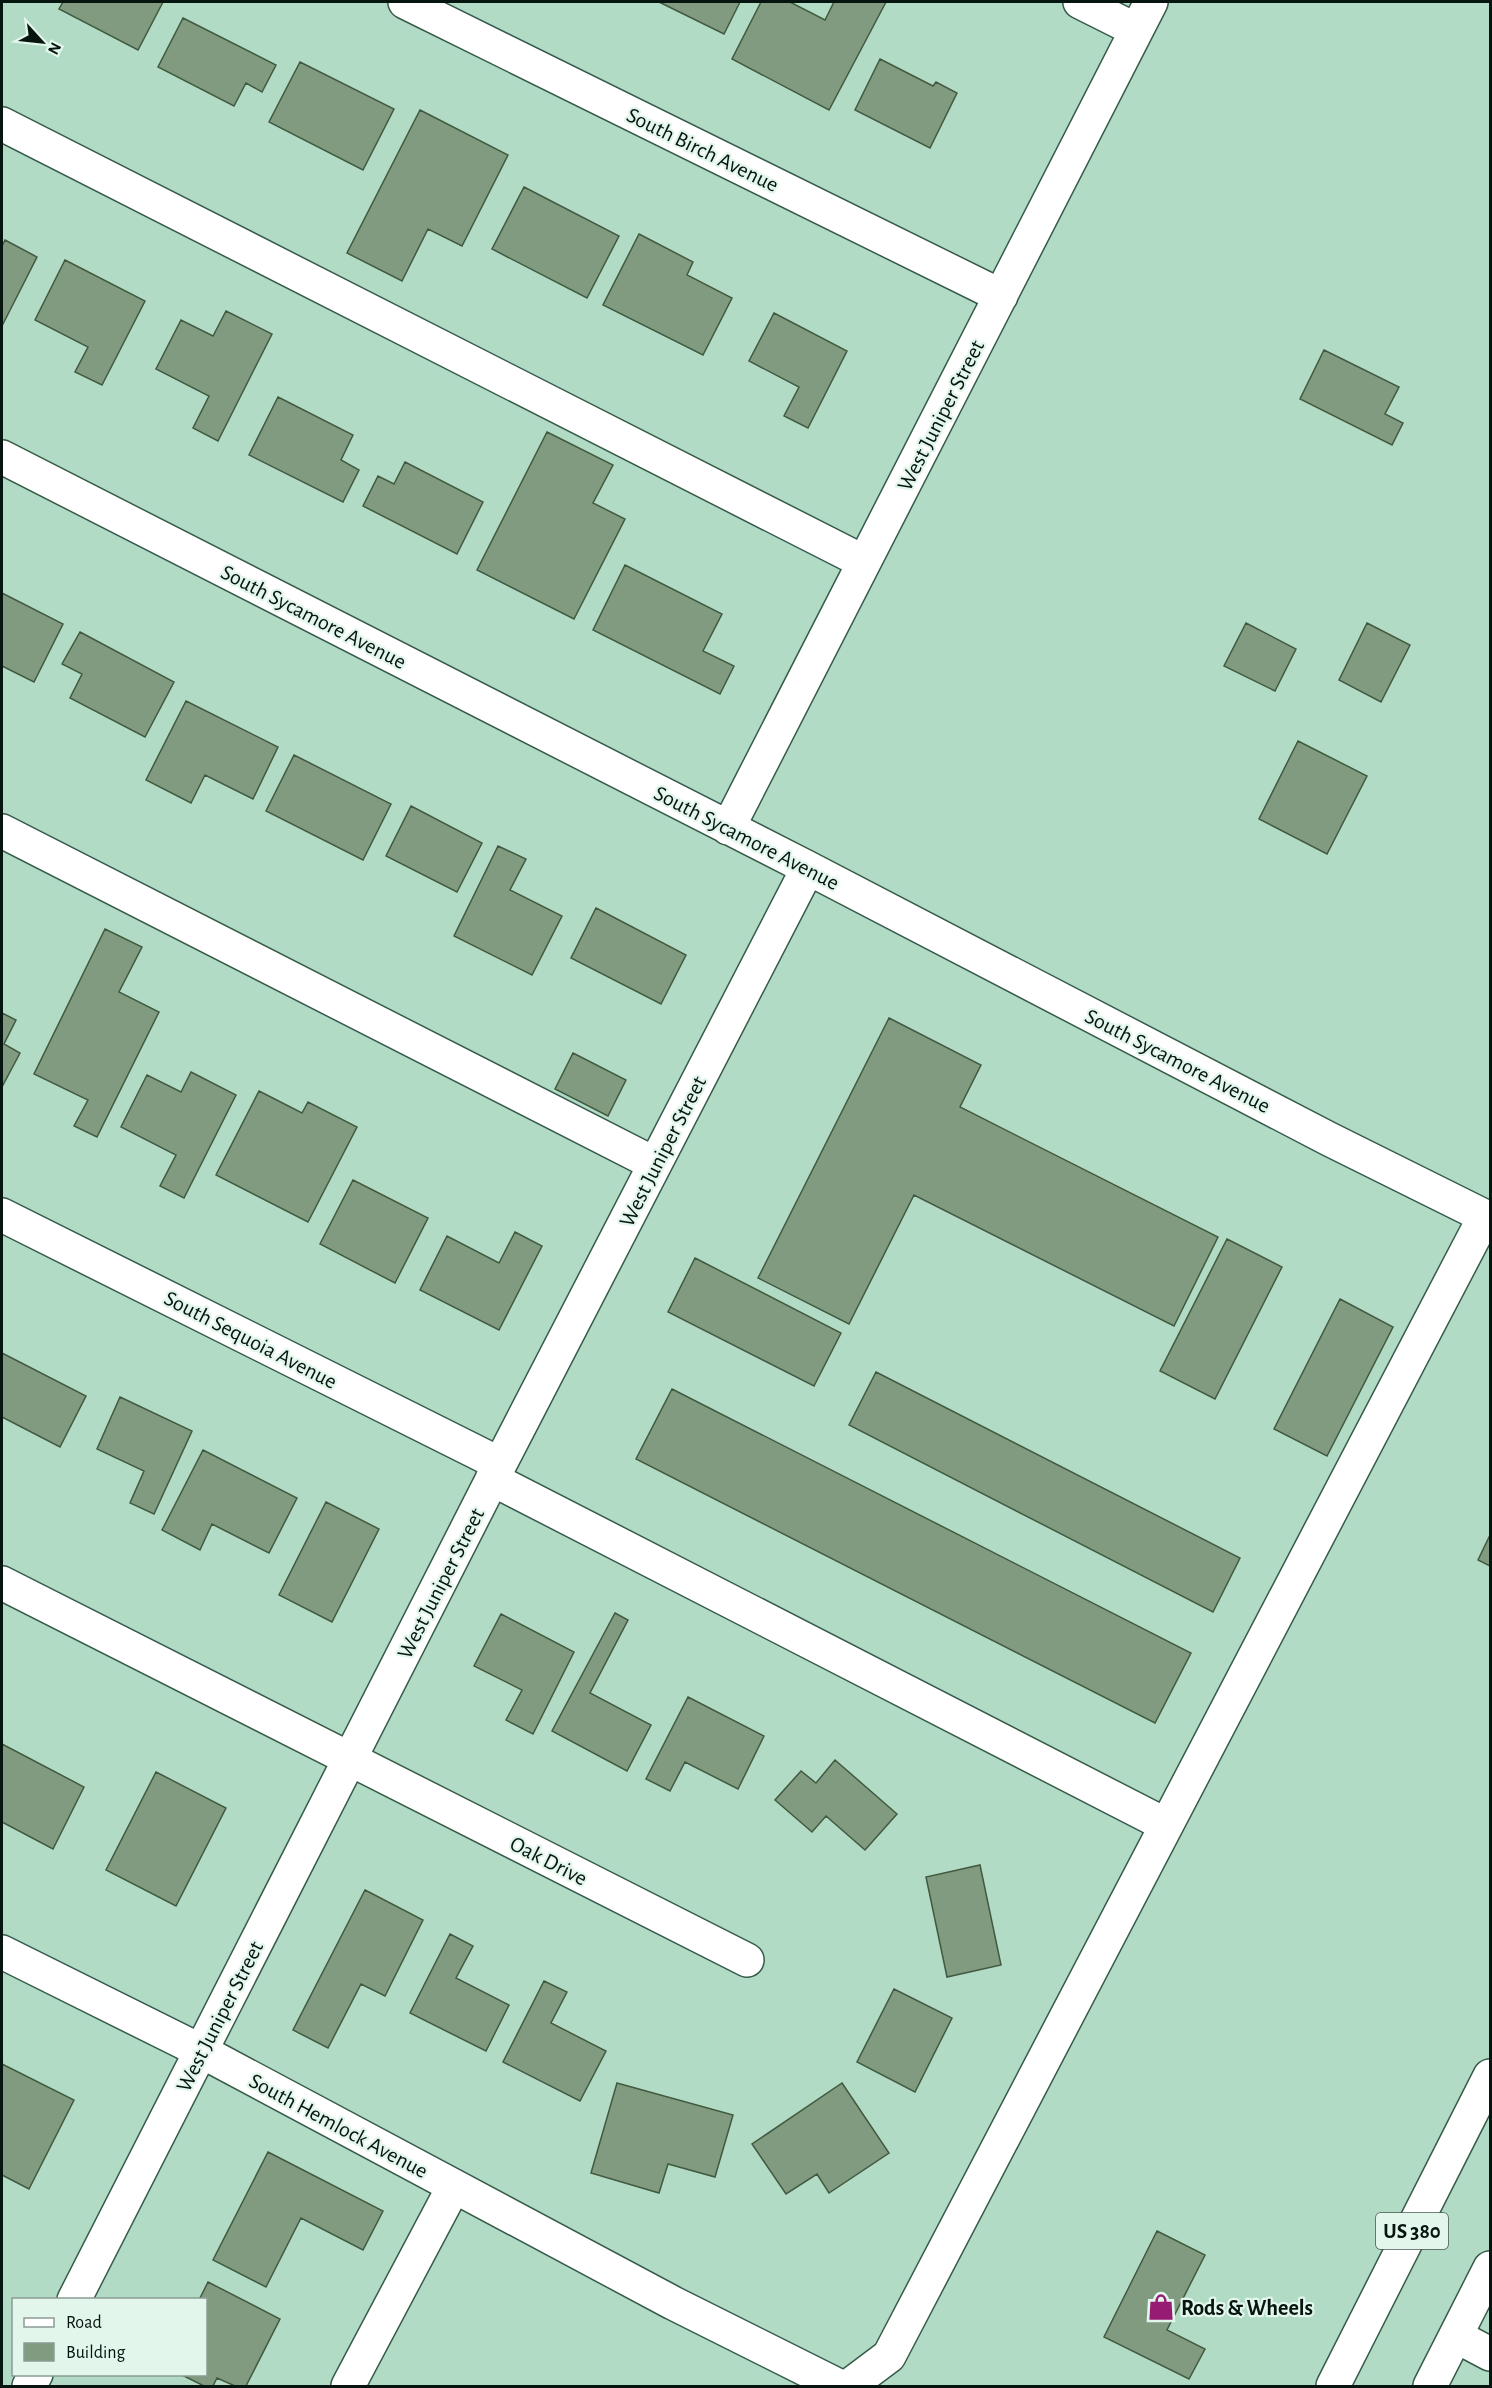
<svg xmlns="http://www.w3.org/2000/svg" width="1492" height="2388" font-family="'Alegreya Sans',sans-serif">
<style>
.building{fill:#809b7f;stroke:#415a40;stroke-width:1.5}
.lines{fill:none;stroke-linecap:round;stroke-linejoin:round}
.minor-casing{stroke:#375b4a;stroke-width:36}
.major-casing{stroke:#375b4a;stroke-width:36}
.minor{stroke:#fff;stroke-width:33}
.major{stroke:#fff;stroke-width:33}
.labels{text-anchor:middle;stroke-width:4.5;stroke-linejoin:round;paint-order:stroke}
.shield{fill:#e2f6ec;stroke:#485851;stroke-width:1.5}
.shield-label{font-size:21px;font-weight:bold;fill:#06150f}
.street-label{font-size:22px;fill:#06150f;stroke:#e2f6ec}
.poi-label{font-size:22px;font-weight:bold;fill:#06150f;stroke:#e2f6ec;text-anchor:start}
</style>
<rect width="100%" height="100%" fill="#b2dbc6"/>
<path class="building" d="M63,2H163L138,50L59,9Z
M659,2H740L724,34Z
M761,2H790L825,20L834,2H886L829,110L732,59Z
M183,18L276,65L262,92L246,83L234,106L158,67Z
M880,59L933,86L936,82L957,93L930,148L855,110Z
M300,62L394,109L363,170L269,122Z
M420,110L508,155L462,246L428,229L402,281L347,253Z
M524,187L619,236L587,298L492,249Z
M639,234L693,262L687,275L732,298L703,355L603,305Z
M5,240L37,257L2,326V246Z
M65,260L145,301L102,385L75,372L88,347L35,320Z
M226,311L272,334L218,441L193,428L209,396L156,369L181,320L213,336Z
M774,313L847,351L808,428L784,416L799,387L749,361Z
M1324,350L1399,387L1385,414L1403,423L1392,445L1300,399Z
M278,397L353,435L341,460L359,470L343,502L249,455Z
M547,432L613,465L593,503L625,519L574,619L477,570Z
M405,462L483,502L457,554L363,506L378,476L394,484Z
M625,565L722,614L703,651L734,666L720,694L593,630Z
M2,593L63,624L34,682L2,666Z
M1246,623L1296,649L1275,691L1224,666Z
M1367,623L1410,645L1381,702L1339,680Z
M80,632L174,682L145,737L70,698L82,674L62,664Z
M186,701L278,747L253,799L205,775L191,803L146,780Z
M1298,741L1367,776L1327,854L1259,819Z
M294,755L391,804L363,860L266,811Z
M411,806L482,843L457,892L386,856Z
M498,846L526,859L510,890L562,916L532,975L454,936Z
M596,908L686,955L661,1004L571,958Z
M105,929L142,947L119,992L159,1012L97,1137L74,1126L88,1100L34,1074Z
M2,1013L16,1020L4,1044L20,1053L3,1085L2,1084Z
M889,1018L981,1065L960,1107L1218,1237L1174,1326L914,1195L849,1324L758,1278Z
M573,1053L626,1080L608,1116L555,1089Z
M191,1072L236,1095L184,1198L160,1186L176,1155L121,1127L147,1075L181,1092Z
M259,1091L302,1113L308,1102L357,1127L308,1222L216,1175Z
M353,1180L428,1218L395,1283L320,1244Z
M515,1232L542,1246L499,1330L420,1290L447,1236L499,1263Z
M1227,1239L1282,1267L1215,1399L1160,1371Z
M695,1258L841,1333L814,1386L668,1312Z
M1340,1299L1393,1327L1327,1456L1274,1429Z
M2,1353L86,1396L60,1447L2,1417Z
M876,1372L1240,1558L1213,1612L849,1425Z
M672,1389L1191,1653L1155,1723L636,1459Z
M120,1397L192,1431L154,1514L130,1503L144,1471L97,1449Z
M203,1450L297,1498L269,1553L212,1524L200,1550L162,1530Z
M326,1502L379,1529L332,1622L279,1595Z
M1490,1535V1566L1478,1560Z
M615,1613L628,1620L590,1693L651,1725L627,1771L552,1731Z
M501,1614L574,1652L533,1734L506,1720L522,1690L474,1666Z
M688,1697L764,1736L738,1789L685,1762L670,1791L646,1779Z
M2,1744L84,1787L53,1849L2,1822Z
M835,1760L897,1814L865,1850L826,1816L812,1832L775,1800L801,1771L816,1783Z
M156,1772L226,1808L176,1906L106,1870Z
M980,1865L1001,1965L947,1977L926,1877Z
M365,1890L423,1920L385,1996L361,1984L328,2048L293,2030Z
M450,1934L473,1946L456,1978L509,2005L486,2051L410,2013Z
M544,1981L567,1992L551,2023L606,2051L580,2101L503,2062Z
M894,1989L952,2018L915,2092L857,2062Z
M2,2064L74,2100L29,2189L2,2175Z
M617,2083L733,2115L715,2177L668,2164L659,2193L591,2173Z
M842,2083L889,2153L829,2193L817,2174L786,2194L752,2144Z
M268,2152L383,2211L363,2250L301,2218L266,2287L213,2260Z
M1157,2231L1205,2255L1167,2330L1205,2349L1189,2379L1104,2337Z
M208,2282L280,2319L246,2386H235L217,2378L213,2386H204L180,2374H206V2300H199Z"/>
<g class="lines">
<defs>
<path id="minor" d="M405,2L1001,296
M1080,2L1136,30
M2,124L864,562
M2,457L808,868L1329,1139L1490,1219
M728,828L1151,2
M2,831L655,1164
M2,1215L500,1464
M492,1479L1166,1825
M2,1583L747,1960
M2,1952L201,2051L673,2303L839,2386
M74,2300L500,1464L808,868
M1456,2336L1490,2354
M29,2386L36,2374
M348,2386L454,2186
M849,2386L889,2356L1485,1216"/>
<path id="major" d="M1333,2386L1490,2076
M1430,2386L1490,2268"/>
</defs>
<use href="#minor" class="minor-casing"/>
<use href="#major" class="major-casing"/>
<use href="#minor" class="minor"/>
<use href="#major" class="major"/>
</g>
<defs>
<symbol id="shop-bare" viewBox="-9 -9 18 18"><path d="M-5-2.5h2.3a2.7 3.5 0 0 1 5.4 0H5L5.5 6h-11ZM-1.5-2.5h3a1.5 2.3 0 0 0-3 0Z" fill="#981b73" stroke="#e2f6ec" stroke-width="2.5" paint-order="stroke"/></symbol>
</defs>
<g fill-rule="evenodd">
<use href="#shop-bare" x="1142" y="2288" width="38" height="38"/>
</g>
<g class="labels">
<rect class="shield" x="1376" y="2213" width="72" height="36" rx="4.5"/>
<g class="shield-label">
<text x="1412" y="2238">US 380</text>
</g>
<g class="street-label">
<text transform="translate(703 149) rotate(26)" y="8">South Birch Avenue</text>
<text transform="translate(940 415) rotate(-63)" y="8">West Juniper Street</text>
<text transform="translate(314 616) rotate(27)" y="8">South Sycamore Avenue</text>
<text transform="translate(747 837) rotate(27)" y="8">South Sycamore Avenue</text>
<text transform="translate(1178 1060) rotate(27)" y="8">South Sycamore Avenue</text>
<text transform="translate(662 1151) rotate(-63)" y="8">West Juniper Street</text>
<text transform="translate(251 1339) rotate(27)" y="8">South Sequoia Avenue</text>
<text transform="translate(440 1583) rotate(-63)" y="8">West Juniper Street</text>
<text transform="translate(549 1860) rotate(27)" y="8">Oak Drive</text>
<text transform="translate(219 2016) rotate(-63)" y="8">West Juniper Street</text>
<text transform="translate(339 2125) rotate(28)" y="8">South Hemlock Avenue</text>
</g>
<g class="poi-label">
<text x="1181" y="2315">Rods &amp; Wheels</text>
</g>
</g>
<rect width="1492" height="2388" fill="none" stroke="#06150f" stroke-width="6"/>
<rect x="12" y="2298" width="195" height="78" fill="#e2f6ec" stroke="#8a9c94" stroke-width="1.5"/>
<rect x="24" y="2318" width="30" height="9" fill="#ffffff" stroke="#8a9c94" stroke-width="1.5"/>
<text x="66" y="2328" font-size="18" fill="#06150f">Road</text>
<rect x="24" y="2343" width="30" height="18" fill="#809b7f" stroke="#8a9c94" stroke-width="1.5"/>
<text x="66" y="2358" font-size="18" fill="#06150f">Building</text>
<g transform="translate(42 42) rotate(117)" stroke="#e2f6ec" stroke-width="4.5" paint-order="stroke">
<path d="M0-4.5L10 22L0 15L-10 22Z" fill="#06150f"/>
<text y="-9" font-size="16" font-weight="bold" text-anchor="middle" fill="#06150f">N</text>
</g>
</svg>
